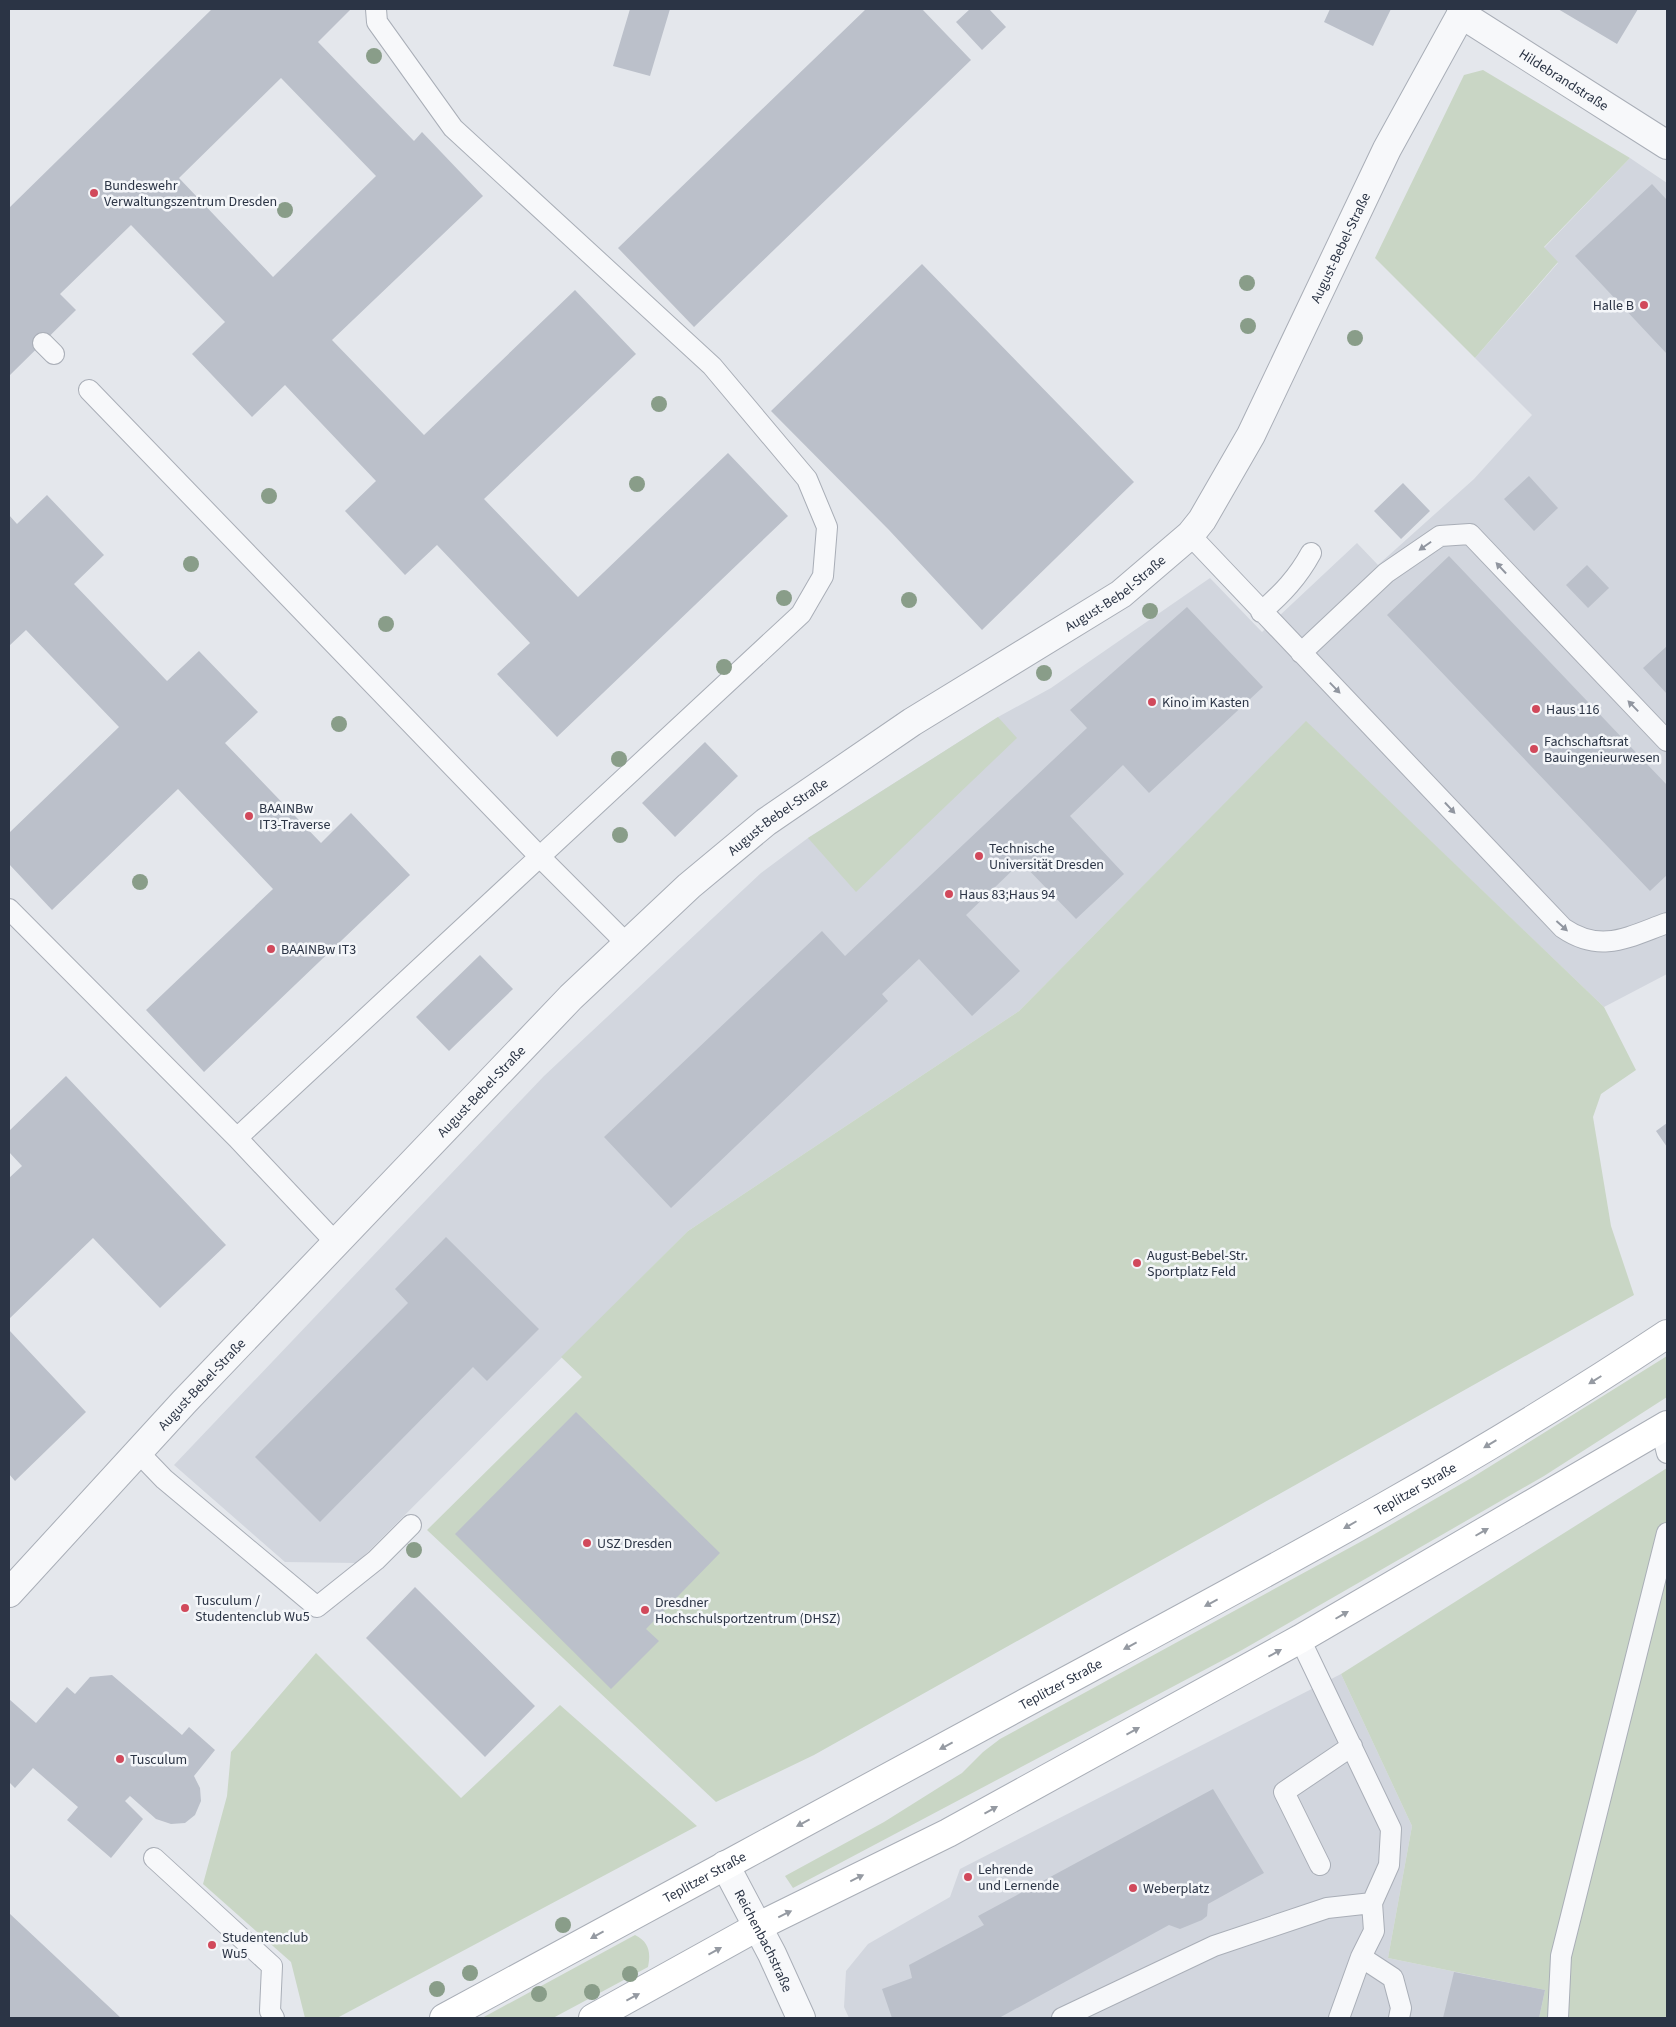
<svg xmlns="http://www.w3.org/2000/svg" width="1676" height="2027" font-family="'Source Sans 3',sans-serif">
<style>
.built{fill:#d2d6de}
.green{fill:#c9d6c5}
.building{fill:#bbc0ca;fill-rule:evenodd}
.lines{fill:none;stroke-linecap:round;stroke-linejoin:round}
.service-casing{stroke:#a9aeb7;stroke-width:22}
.minor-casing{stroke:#a9aeb7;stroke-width:30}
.tertiary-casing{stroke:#a9aeb7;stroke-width:30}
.secondary-casing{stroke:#a9aeb7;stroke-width:30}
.service{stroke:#f7f8fa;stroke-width:20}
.minor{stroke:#f7f8fa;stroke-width:28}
.tertiary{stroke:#f7f8fa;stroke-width:28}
.secondary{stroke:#fff;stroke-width:28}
.tree{fill:#899d89}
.oneway{fill:#9196a0}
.oneway2{fill:#959aa2}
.poi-dot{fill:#d1495b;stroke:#f4f6f9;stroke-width:2}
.labels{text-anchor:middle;stroke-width:5;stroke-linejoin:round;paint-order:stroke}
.street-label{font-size:14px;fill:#2b3445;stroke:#f4f6f9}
.poi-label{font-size:14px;fill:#2b3445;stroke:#f4f6f9;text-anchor:start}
</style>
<rect width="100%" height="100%" fill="#e4e7ec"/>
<path class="built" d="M1630,158L1667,183V974L1604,1007L1306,722L1019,1011L688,1231L357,1563L285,1562L174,1465L544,1076L761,873L808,838L998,717L1051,688L1210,578L1262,632L1357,543L1378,565L1474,479L1532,415L1475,358L1558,263L1544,248Z
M1341,1674L1412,1826L1388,1958L1545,1990L1539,2018H849L844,2007L846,1971L868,1944L950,1897L960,1869Z"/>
<path class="green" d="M1483,70L1630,158L1544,247L1558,262L1475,358L1375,258L1464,75Z
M998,717L1017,738L856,892L808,838Z
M1306,721L1604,1007L1636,1070L1601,1094L1593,1117L1611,1226L1634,1295L814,1755L716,1802L427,1530L582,1377L561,1357L688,1231L1019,1011Z
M1667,1356V1397L1544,1476L1242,1650L793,1888L785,1876L884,1822L962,1773L983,1752L1000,1739L1373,1535L1473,1477Z
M1667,1468V2018H1539L1545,1990L1388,1958L1412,1826L1341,1674Z
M316,1653L461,1798L560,1705L697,1826L337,2018H305L291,1962L203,1884L227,1796L231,1752Z
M635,1935C649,1942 651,1952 648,1967L553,2018H482Z"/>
<path class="building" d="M212,9H349L350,10L318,42L414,141L422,132L483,196L332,340L424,435L575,290L636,354L484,499L578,597L728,453L788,516L557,737L497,674L530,643L437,545L405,575L345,511L376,481L285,385L252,417L192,354L225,322L131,225L60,294L76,310L9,376V208ZM281,78L376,176L273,277L179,178Z
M630,9H670L650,76L613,66Z
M866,9H922L971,60L694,327L618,248Z
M970,9H989L1006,27L982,50L956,22Z
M1330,9H1391L1373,46L1324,22Z
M1558,9H1638L1617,44Z
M1652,184L1667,200V354L1575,256Z
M922,264L1134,482L982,630L889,530L771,411Z
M1529,476L1558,508L1534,531L1504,499Z
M1403,483L1430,511L1401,539L1374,511Z
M47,495L104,555L74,584L167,681L199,651L258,712L225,743L321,843L351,813L410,875L204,1072L146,1010L273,889L178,789L52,910L9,864V833L119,727L26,630L9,646V515L17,524Z
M1449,556L1667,785V875L1650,891L1387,615Z
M1587,565L1609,588L1588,608L1566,585Z
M1187,607L1263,687L1149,793L1123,765L1070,816L1124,874L1076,919L1021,862L966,915L1020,971L972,1016L919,959L882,994L888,1001L671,1208L604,1137L822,931L845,956L1087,728L1070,710Z
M1667,646V694L1643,668Z
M705,742L738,776L675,837L642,803Z
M480,955L513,989L449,1051L416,1017Z
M66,1076L226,1245L160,1308L93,1238L9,1319V1178L22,1166L9,1152V1131Z
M1667,1123V1147L1656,1131Z
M446,1237L539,1329L487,1381L473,1367L320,1522L255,1457L408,1303L395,1289Z
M9,1330L86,1412L15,1481L9,1474Z
M576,1412L720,1553L646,1629L659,1641L611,1689L455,1534Z
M415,1587L535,1706L485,1757L366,1638Z
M112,1675L182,1735L189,1727L215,1750L194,1776L200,1788L201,1801L195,1815L185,1823L171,1824L156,1819L130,1796L125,1801L143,1819L111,1858L67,1820L78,1807L33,1768L15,1788L9,1782V1699L36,1723L67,1687L75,1694L90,1677Z
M1213,1789L1264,1873L1208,1904L1207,1916L1202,1920L1180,1929L1169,1925L999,2018H892L882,1989L912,1978L909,1965L984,1925L978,1916Z
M9,1913L121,2018H9Z
M1454,1972L1545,1990L1539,2018H1443Z"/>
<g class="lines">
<defs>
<path id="service" d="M43,343L54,354
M89,390L540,857L627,944
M1190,535L1563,928C1601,954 1628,937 1667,923
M1261,612C1282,594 1298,577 1311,553
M1301,653L1386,573L1440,536L1470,534L1667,741
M9,909L237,1138
M336,1243L237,1138L801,614L823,576L827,527L807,479L712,366L453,128L377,22L376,9
M1661,1429L1667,1453
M138,1452L164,1479L317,1607L376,1560L411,1525
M1300,1639L1391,1829L1389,1865L1372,1903L1374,1931L1361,1957L1339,2018
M154,1858L272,1966L270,2011L274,2018
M1320,1865L1284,1792L1352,1746
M1361,1957L1393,1978L1401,2008L1399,2018
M1062,2018L1214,1946L1327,1908L1372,1903
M1558,2018L1561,1956L1667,1533"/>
<g id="minor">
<path id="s1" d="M1461,14L1667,145"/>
<path id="s2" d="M9,1593L184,1402L571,997L689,886L766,822L912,722L1121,594L1190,535L1202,520L1251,435L1387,149L1464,9"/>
</g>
<g id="tertiary">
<path id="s3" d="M725,1865L772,1954L801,2018"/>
</g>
<g id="secondary">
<path id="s4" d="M444,2018C642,1911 840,1803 1038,1696C1251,1581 1466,1468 1667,1334"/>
<path d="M593,2018L757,1927L948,1833L1300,1639L1667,1425"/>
</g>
</defs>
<use href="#service" class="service-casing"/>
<use href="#minor" class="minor-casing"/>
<use href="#tertiary" class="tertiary-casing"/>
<use href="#secondary" class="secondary-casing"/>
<use href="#service" class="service"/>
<use href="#minor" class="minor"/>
<use href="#tertiary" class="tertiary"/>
<use href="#secondary" class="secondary"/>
</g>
<g class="tree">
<circle cx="374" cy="56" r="8"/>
<circle cx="285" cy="210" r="8"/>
<circle cx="1247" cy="283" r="8"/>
<circle cx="1248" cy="326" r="8"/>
<circle cx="1355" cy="338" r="8"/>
<circle cx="659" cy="404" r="8"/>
<circle cx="637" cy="484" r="8"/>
<circle cx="269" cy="496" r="8"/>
<circle cx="191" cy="564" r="8"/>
<circle cx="784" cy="598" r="8"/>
<circle cx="909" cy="600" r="8"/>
<circle cx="1150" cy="611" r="8"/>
<circle cx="386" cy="624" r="8"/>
<circle cx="724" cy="667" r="8"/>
<circle cx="1044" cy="673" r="8"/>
<circle cx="339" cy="724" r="8"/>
<circle cx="619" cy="759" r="8"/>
<circle cx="620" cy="835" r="8"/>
<circle cx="140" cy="882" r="8"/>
<circle cx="414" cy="1550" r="8"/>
<circle cx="563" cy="1925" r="8"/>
<circle cx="470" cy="1973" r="8"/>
<circle cx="630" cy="1974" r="8"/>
<circle cx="437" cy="1989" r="8"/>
<circle cx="592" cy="1992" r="8"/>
<circle cx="539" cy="1994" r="8"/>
</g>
<defs><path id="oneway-solid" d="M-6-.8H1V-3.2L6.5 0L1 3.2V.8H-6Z" transform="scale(1.25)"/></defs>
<g class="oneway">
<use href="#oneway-solid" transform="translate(1425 546) rotate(145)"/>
<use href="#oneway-solid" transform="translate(1501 568) rotate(-133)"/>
<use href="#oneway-solid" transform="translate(1335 688) rotate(46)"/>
<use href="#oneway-solid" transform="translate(1633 706) rotate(-134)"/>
<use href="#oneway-solid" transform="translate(1450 808) rotate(47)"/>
<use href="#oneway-solid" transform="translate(1562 926) rotate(42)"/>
</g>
<g class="oneway2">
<use href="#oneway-solid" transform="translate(1595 1380) rotate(148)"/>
<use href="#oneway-solid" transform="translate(1490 1444) rotate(149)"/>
<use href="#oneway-solid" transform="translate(1350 1525) rotate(150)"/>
<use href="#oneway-solid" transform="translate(1482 1532) rotate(-30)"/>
<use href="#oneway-solid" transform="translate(1211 1603) rotate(152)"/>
<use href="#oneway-solid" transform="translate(1342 1615) rotate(-30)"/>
<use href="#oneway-solid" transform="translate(1130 1646) rotate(152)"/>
<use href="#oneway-solid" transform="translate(1275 1653) rotate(-29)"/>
<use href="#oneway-solid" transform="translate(1133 1731) rotate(-29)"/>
<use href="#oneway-solid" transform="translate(946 1746) rotate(152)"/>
<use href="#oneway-solid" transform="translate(991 1810) rotate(-29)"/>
<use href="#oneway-solid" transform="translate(803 1823) rotate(152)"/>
<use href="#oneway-solid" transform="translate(857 1878) rotate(-26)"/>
<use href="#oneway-solid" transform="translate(785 1914) rotate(-26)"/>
<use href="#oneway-solid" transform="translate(597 1935) rotate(151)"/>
<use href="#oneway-solid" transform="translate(715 1951) rotate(-29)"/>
<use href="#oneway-solid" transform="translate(633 1997) rotate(-28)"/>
</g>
<g class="poi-dot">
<circle cx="94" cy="193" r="5"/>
<circle cx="1644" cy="305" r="5"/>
<circle cx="1152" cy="702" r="5"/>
<circle cx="1536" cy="709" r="5"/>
<circle cx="1534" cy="749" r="5"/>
<circle cx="249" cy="816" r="5"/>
<circle cx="979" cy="856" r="5"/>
<circle cx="949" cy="894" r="5"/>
<circle cx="271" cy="949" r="5"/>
<circle cx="1137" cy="1263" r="5"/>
<circle cx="587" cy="1543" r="5"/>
<circle cx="185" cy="1608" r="5"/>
<circle cx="645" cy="1610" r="5"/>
<circle cx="120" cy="1759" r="5"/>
<circle cx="968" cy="1877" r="5"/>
<circle cx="1133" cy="1888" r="5"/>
<circle cx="212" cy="1945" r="5"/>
</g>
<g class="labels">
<g class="street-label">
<text dy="5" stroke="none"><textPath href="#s1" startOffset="122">Hildebrandstraße</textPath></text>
<text dy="5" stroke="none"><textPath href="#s2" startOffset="1919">August-Bebel-Straße</textPath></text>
<text dy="5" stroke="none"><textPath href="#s2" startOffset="1499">August-Bebel-Straße</textPath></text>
<text dy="5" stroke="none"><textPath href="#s2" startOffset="1094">August-Bebel-Straße</textPath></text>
<text dy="5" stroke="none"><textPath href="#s2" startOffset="689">August-Bebel-Straße</textPath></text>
<text dy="5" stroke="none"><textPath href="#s2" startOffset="284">August-Bebel-Straße</textPath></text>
<text dy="5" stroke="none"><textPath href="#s4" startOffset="1106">Teplitzer Straße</textPath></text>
<text dy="5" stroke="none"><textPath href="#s4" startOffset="701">Teplitzer Straße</textPath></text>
<text dy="5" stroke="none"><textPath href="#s4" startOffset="296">Teplitzer Straße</textPath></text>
<text dy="5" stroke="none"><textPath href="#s3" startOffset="85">Reichenbachstraße</textPath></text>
</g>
<g class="poi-label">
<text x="104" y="190">Bundeswehr<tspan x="104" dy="16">Verwaltungszentrum Dresden</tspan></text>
<text x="1634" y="310" text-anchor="end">Halle B</text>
<text x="1162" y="707">Kino im Kasten</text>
<text x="1546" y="714">Haus 116</text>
<text x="1544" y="746">Fachschaftsrat<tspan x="1544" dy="16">Bauingenieurwesen</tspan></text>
<text x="259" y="813">BAAINBw<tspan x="259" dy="16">IT3-Traverse</tspan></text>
<text x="989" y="853">Technische<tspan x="989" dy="16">Universität Dresden</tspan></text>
<text x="959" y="899">Haus 83;Haus 94</text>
<text x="281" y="954">BAAINBw IT3</text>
<text x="1147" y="1260">August-Bebel-Str.<tspan x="1147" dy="16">Sportplatz Feld</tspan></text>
<text x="597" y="1548">USZ Dresden</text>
<text x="195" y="1605">Tusculum /<tspan x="195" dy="16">Studentenclub Wu5</tspan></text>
<text x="655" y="1607">Dresdner<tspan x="655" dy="16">Hochschulsportzentrum (DHSZ)</tspan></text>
<text x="130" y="1764">Tusculum</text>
<text x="978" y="1874">Lehrende<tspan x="978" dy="16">und Lernende</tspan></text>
<text x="1143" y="1893">Weberplatz</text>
<text x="222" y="1942">Studentenclub<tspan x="222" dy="16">Wu5</tspan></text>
</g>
</g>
<rect width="1676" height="2027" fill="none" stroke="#2b3445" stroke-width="20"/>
</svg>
